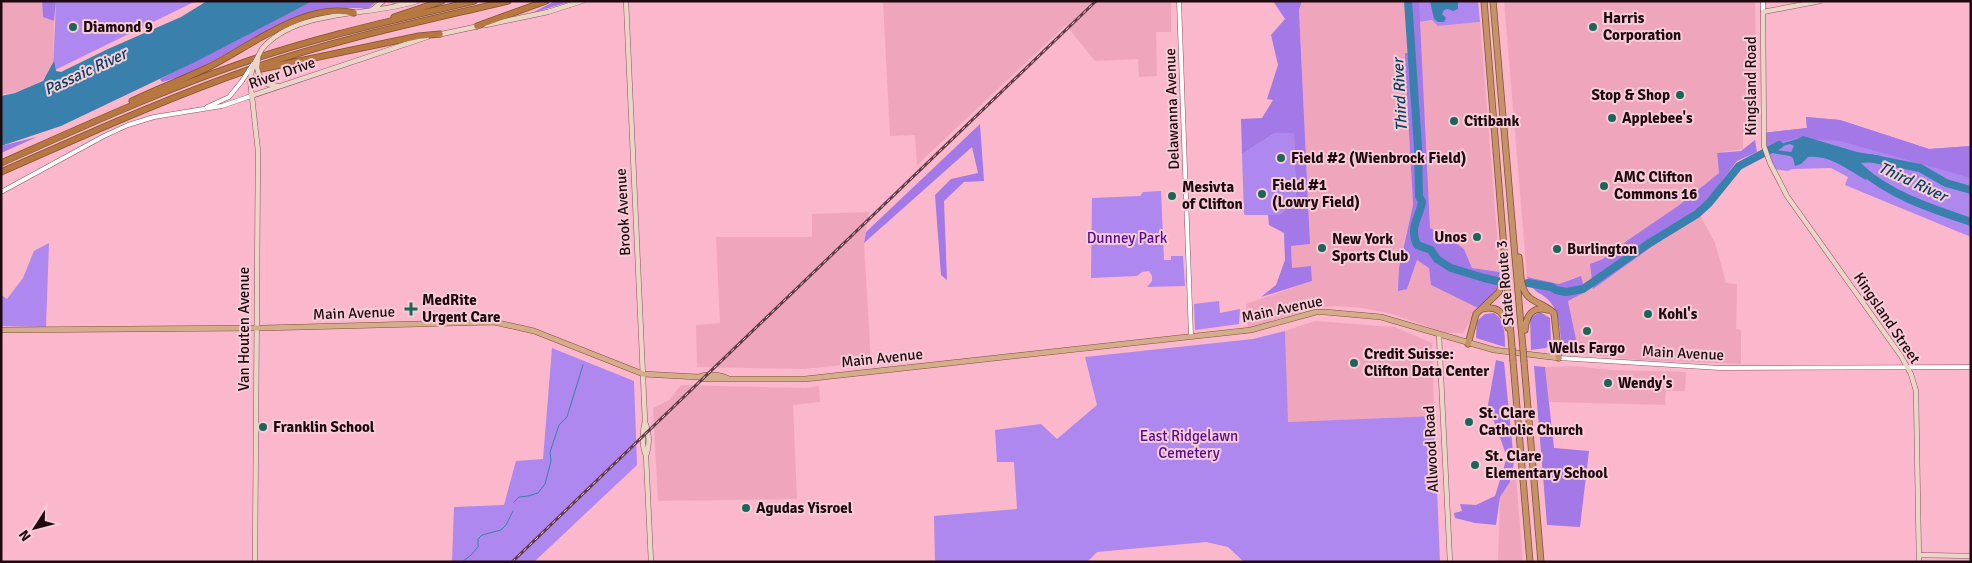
<svg xmlns="http://www.w3.org/2000/svg" width="1972" height="563" font-family="Signika,sans-serif">
<style>
.built{fill:#efa6bd}
.green{fill:#ae88ee}
.forest{fill:#a378e7}
.water{fill:#3980ac;fill-rule:evenodd}
.lines{fill:none;stroke-linecap:round;stroke-linejoin:round}
.stream{stroke:#3980ac;stroke-width:1}
.river{stroke:#3980ac;stroke-width:8}
.tertiary-casing{stroke:#8d5265;stroke-width:5}
.secondary-casing{stroke:#8d5265;stroke-width:5.5}
.primary-casing{stroke:#825030;stroke-width:6}
.trunk-casing{stroke:#825030;stroke-width:7}
.motorway-casing{stroke:#825030;stroke-width:7}
.tertiary{stroke:#fff;stroke-width:4}
.secondary{stroke:#e9d6c6;stroke-width:4.5}
.primary{stroke:#d4ad8d;stroke-width:5}
.trunk{stroke:#c69267;stroke-width:5.5}
.motorway{stroke:#b77741;stroke-width:5.5}
.rail-casing{stroke:#603c48;stroke-width:3}
.rail{stroke:#f7cdd8;stroke-width:1;stroke-dasharray:4;stroke-linecap:butt}
.tertiary-bridge-casing{stroke:#8d5265;stroke-width:5;stroke-linecap:butt}
.secondary-bridge-casing{stroke:#8d5265;stroke-width:5.5;stroke-linecap:butt}
.trunk-bridge-casing{stroke:#825030;stroke-width:7;stroke-linecap:butt}
.tertiary-bridge{stroke:#fff;stroke-width:4}
.secondary-bridge{stroke:#e9d6c6;stroke-width:4.5}
.trunk-bridge{stroke:#c69267;stroke-width:5.5}
.poi-dot{fill:#1d6559;stroke:#f7cdd8;stroke-width:2}
.labels{text-anchor:middle;stroke-width:4;stroke-linejoin:round;paint-order:stroke}
.poi-label{font-size:15px;font-weight:bold;fill:#1f0911;stroke:#f7cdd8;text-anchor:start}
.street-label{font-size:15px;fill:#1f0911;stroke:#f7cdd8}
.park-label{font-size:15px;fill:#550a97;stroke:#f7cdd8}
.water-label{font-size:16px;font-style:italic;fill:#054160;stroke:#f7cdd8}
</style>
<rect width="100%" height="100%" fill="#fbb7cb"/>
<path class="built" d="M1,1H42L43,17L54,21L53,71L31,88L1,95Z
M883,1H1171V32H1156L1157,76L1139,77L1138,59L1095,61L1066,25L917,165L915,135L890,136Z
M1302,1H1405L1408,53H1405V61L1413,205L1402,252L1398,290L1407,289L1417,260L1429,267L1431,285L1478,308L1463,333H1446L1392,314L1363,308L1336,306L1314,308L1248,328L1246,304L1312,281L1311,266L1292,268L1291,246L1310,244L1299,10Z
M1504,1H1755L1758,137L1753,132L1743,133V149L1717,153L1719,173L1678,206L1628,240L1603,259L1590,264L1593,288L1697,214L1701,217L1715,243L1726,283L1737,284L1736,329L1741,330V364L1637,360L1579,354L1568,301L1580,276L1559,284L1527,277Z
M1432,20L1439,26L1480,22L1500,272L1472,268L1464,249L1450,239L1430,229L1419,22Z
M869,212L864,243L871,362L804,369L697,367L696,325L720,323L716,237H812V214Z
M1315,321L1395,327L1432,343L1434,416L1287,422L1285,331Z
M1575,366L1612,370L1686,372L1685,391H1666L1665,405L1549,402L1545,367Z
M681,385L805,388L819,386L820,402L793,405L797,499L658,501L653,408L669,400Z
M1516,477L1523,562H1498L1500,497L1510,482Z"/>
<path class="green" d="M56,1H196L53,71Z
M1419,1H1478L1480,22L1438,26L1432,20L1419,22Z
M1806,117L1840,120L1929,149L1971,146V237L1845,185L1848,177L1831,168L1792,169L1788,171L1773,169L1767,155L1771,153L1763,133L1807,128Z
M1275,133H1294L1296,201L1279,215H1246L1244,214L1242,154Z
M1161,191L1164,260H1171V256H1183L1185,286L1147,287L1152,281V276L1149,271L1142,272L1137,276L1091,278L1092,198L1140,196L1143,192Z
M49,243L46,327L1,326V295L7,299L23,278L34,251Z
M1219,301L1220,313L1240,309L1239,324L1195,330L1194,304Z
M1285,331L1288,422L1434,416L1440,562H1244L1228,547L1206,542L1097,552L1087,562H935L934,516L1017,509L1014,462H997L995,430L1041,424L1057,439L1097,405L1085,357L1253,339Z
M552,348L634,381L637,465L534,562H452L454,507L504,505L516,461L543,459Z"/>
<path class="forest" d="M42,1H56L54,21L43,17Z
M313,1H377L368,9C296,1 252,44 191,72C182,77 172,79 162,82L160,79Z
M555,1H572L532,13Z
M1273,1H1302L1299,10L1310,244L1291,246L1292,268L1311,266L1312,281L1261,297L1276,285L1285,260L1284,233L1269,225L1268,215H1279L1296,201L1294,133H1275L1242,154L1241,119L1262,118L1273,100L1267,99L1278,65L1271,35L1285,19Z
M1405,1H1419L1430,228L1450,239L1464,249L1472,268L1500,272L1495,294L1478,308L1431,285L1429,268L1417,260L1407,289L1398,291L1399,268L1413,205L1405,61V53H1408Z
M1806,117L1840,120L1929,149L1971,146V178L1840,141L1797,138L1774,144L1770,148L1765,149L1763,133L1807,128Z
M980,124L984,181L964,182L944,201L947,280L941,275L935,195L951,179L978,173L972,147L864,243L866,232Z
M37,137L1,153V146Z
M1755,140L1757,152L1737,161L1697,214L1593,289L1590,264L1603,259L1628,240L1678,206L1719,173L1717,153L1741,151Z
M1581,276L1585,292L1568,301L1579,354L1576,351L1562,347C1560,334 1560,314 1551,303C1541,290 1535,297 1527,277L1559,284Z
M1540,312L1550,318L1551,343L1546,348L1531,350L1530,318Z
M1494,313C1505,320 1505,334 1505,347L1476,338L1477,321L1485,314Z
M1496,360L1504,362L1514,462L1510,482L1500,497L1496,525L1475,523L1455,518L1454,513L1462,511L1460,504L1476,505L1495,496L1507,457L1488,405Z
M1534,366L1545,367L1554,448L1589,451L1580,527L1547,525Z"/>
<path class="water" d="M207,1H313L195,62L61,126L1,146V96L15,93L43,81L54,61L56,71L61,72L108,49L181,17Z
M1430,1H1458V9L1453,11L1448,9L1444,10L1442,14L1446,18L1444,22H1438L1434,19Z
M1803,136L1857,152L1881,156L1874,162L1861,163L1870,172L1866,180C1849,170 1828,154 1808,157L1801,164L1795,166L1793,158L1790,156L1772,153L1770,149C1780,142 1797,141 1803,136ZM1790,144L1794,146L1791,152L1776,150L1779,147Z"/>
<g class="lines">
<path class="stream" d="M514,502L519,497L528,496L538,493L545,484L551,461L550,452L559,425L567,417L583,365
M462,562L471,555L478,547V539L482,535L501,530L506,525L513,511"/>
<path class="river" d="M1408,1L1418,147L1419,196L1422,202C1419,219 1409,226 1417,245L1431,250L1437,259L1451,268L1484,278L1497,281
M1869,158L1920,168L1946,183L1971,190
M1861,169C1891,196 1933,209 1971,222
M1528,283L1551,287L1556,290L1566,292L1583,289L1648,244L1697,214L1709,203L1739,166L1779,145"/>
<defs>
<path id="tertiary" d="M1179,1L1191,336
M1763,1V12
M207,107L229,97L242,81
M1,192L104,136L128,125L154,117L222,106L251,96
M1559,358L1720,368L1971,367"/>
<path id="secondary" d="M394,1L406,2
M626,1L645,421C642,433 642,446 646,456
M1820,1L1763,12L1764,146L1770,163L1787,196L1901,356L1911,374L1916,391L1919,562
M372,10L383,1
M486,25L548,12L582,1
M437,35L479,26
M262,49C296,8 370,17 417,1
M259,75L267,84L278,86
M250,79L258,151L255,562
M251,96L427,37
M1439,335L1450,562
M645,422C649,432 650,445 646,456L651,562
M1919,555L1971,556"/>
<path id="primary" d="M1,330L263,328L494,322L534,331L643,374L698,377L704,379H805L1251,330L1316,312H1325L1381,317L1494,350L1559,358
M698,377C707,374 719,374 727,378"/>
<path id="trunk" d="M1484,1L1512,348
M1493,1L1523,349
M1519,257C1521,269 1519,290 1530,298C1538,304 1547,306 1554,313L1559,358
M1482,309C1498,305 1504,313 1508,328
M1525,330C1526,316 1532,306 1548,310
M1468,344L1476,314L1499,292L1504,275
M1513,361L1530,562
M1524,362L1541,562"/>
<path id="motorway" d="M394,17L442,1
M477,26L546,1
M261,69L419,36L440,34
M132,101C157,89 184,79 209,67C249,47 306,1 354,13
M1,163C80,128 158,92 239,64C316,37 395,20 474,1
M1,172C85,135 169,97 256,67C338,39 424,21 508,1"/>
</defs>
<use href="#tertiary" class="tertiary-casing"/>
<use href="#secondary" class="secondary-casing"/>
<use href="#primary" class="primary-casing"/>
<use href="#trunk" class="trunk-casing"/>
<use href="#motorway" class="motorway-casing"/>
<use href="#tertiary" class="tertiary"/>
<use href="#secondary" class="secondary"/>
<use href="#primary" class="primary"/>
<use href="#trunk" class="trunk"/>
<use href="#motorway" class="motorway"/>
<defs>
<path id="rail" d="M512,562L1096,1"/>
</defs>
<use href="#rail" class="rail-casing"/>
<use href="#rail" class="rail"/>
<defs>
<path id="tertiary-bridge" d="M242,81L253,64"/>
<path id="secondary-bridge" d="M258,59L257,68L259,75
M250,79L253,66L262,49"/>
<path id="trunk-bridge" d="M1512,348L1513,361
M1523,349L1524,362"/>
</defs>
<use href="#tertiary-bridge" class="tertiary-bridge-casing"/>
<use href="#secondary-bridge" class="secondary-bridge-casing"/>
<use href="#trunk-bridge" class="trunk-bridge-casing"/>
<use href="#tertiary-bridge" class="tertiary-bridge"/>
<use href="#secondary-bridge" class="secondary-bridge"/>
<use href="#trunk-bridge" class="trunk-bridge"/>
</g>
<g class="poi-dot">
<circle cx="73" cy="27" r="5"/>
<circle cx="1593" cy="27" r="5"/>
<circle cx="1680" cy="95" r="5"/>
<circle cx="1612" cy="118" r="5"/>
<circle cx="1454" cy="121" r="5"/>
<circle cx="1281" cy="158" r="5"/>
<circle cx="1604" cy="186" r="5"/>
<circle cx="1262" cy="194" r="5"/>
<circle cx="1172" cy="196" r="5"/>
<circle cx="1477" cy="237" r="5"/>
<circle cx="1322" cy="248" r="5"/>
<circle cx="1557" cy="249" r="5"/>
<path d="M408.5 301.5h5v5h5v5h-5v5h-5v-5h-5v-5h5z"/>
<circle cx="1648" cy="314" r="5"/>
<circle cx="1587" cy="331" r="5"/>
<circle cx="1354" cy="363" r="5"/>
<circle cx="1608" cy="383" r="5"/>
<circle cx="1469" cy="422" r="5"/>
<circle cx="263" cy="427" r="5"/>
<circle cx="1475" cy="465" r="5"/>
<circle cx="746" cy="508" r="5"/>
</g>
<g class="labels">
<g class="poi-label">
<text x="1603" y="23">Harris<tspan x="1603" dy="17">Corporation</tspan></text>
<text x="83" y="32">Diamond 9</text>
<text x="1670" y="100" text-anchor="end">Stop &amp; Shop</text>
<text x="1622" y="123">Applebee's</text>
<text x="1464" y="126">Citibank</text>
<text x="1291" y="163">Field #2 (Wienbrock Field)</text>
<text x="1614" y="182">AMC Clifton<tspan x="1614" dy="17">Commons 16</tspan></text>
<text x="1272" y="190">Field #1<tspan x="1272" dy="17">(Lowry Field)</tspan></text>
<text x="1182" y="192">Mesivta<tspan x="1182" dy="17">of Clifton</tspan></text>
<text x="1467" y="242" text-anchor="end">Unos</text>
<text x="1332" y="244">New York<tspan x="1332" dy="17">Sports Club</tspan></text>
<text x="1567" y="254">Burlington</text>
<text x="422" y="305">MedRite<tspan x="422" dy="17">Urgent Care</tspan></text>
<text x="1658" y="319">Kohl's</text>
<text x="1587" y="353" text-anchor="middle">Wells Fargo</text>
<text x="1364" y="359">Credit Suisse:<tspan x="1364" dy="17">Clifton Data Center</tspan></text>
<text x="1618" y="388">Wendy's</text>
<text x="1479" y="418">St. Clare<tspan x="1479" dy="17">Catholic Church</tspan></text>
<text x="273" y="432">Franklin School</text>
<text x="1485" y="461">St. Clare<tspan x="1485" dy="17">Elementary School</tspan></text>
<text x="756" y="513">Agudas Yisroel</text>
</g>
<g class="street-label">
<text transform="translate(282 73) rotate(-19)" y="5">River Drive</text>
<text transform="translate(1751 86) rotate(-90)" y="5">Kingsland Road</text>
<text transform="translate(1172 109) rotate(-92)" y="5">Delawanna Avenue</text>
<text transform="translate(623 212) rotate(-93)" y="5">Brook Avenue</text>
<text transform="translate(1505 283) rotate(-95)" y="5">State Route 3</text>
<text transform="translate(1282 309) rotate(-12)" y="5">Main Avenue</text>
<text transform="translate(354 313) rotate(-2)" y="5">Main Avenue</text>
<text transform="translate(1887 318) rotate(56)" y="5">Kingsland Street</text>
<text transform="translate(244 329) rotate(-90)" y="5">Van Houten Avenue</text>
<text transform="translate(1683 353) rotate(3)" y="5">Main Avenue</text>
<text transform="translate(882 358) rotate(-6)" y="5">Main Avenue</text>
<text transform="translate(1431 449) rotate(-93)" y="5">Allwood Road</text>
</g>
<g class="park-label">
<text x="1127" y="243">Dunney Park</text>
<text x="1189" y="441">East Ridgelawn<tspan x="1189" dy="17">Cemetery</tspan></text>
</g>
<g class="water-label">
<text transform="translate(85 71) rotate(-25)" y="6">Passaic River</text>
<text transform="translate(1399 95) rotate(-93)" y="6">Third River</text>
<text transform="translate(1913 181) rotate(25)" y="6">Third River</text>
</g>
</g>
<rect width="1972" height="563" fill="none" stroke="#1f0911" stroke-width="5"/>
<g transform="translate(35 528) rotate(234)" stroke="#f7cdd8" stroke-width="4" paint-order="stroke">
<path d="M0-4L9 19L0 12L-9 19Z" fill="#1f0911"/>
<text y="-8" font-size="14" font-weight="bold" text-anchor="middle" fill="#1f0911">N</text>
</g>
</svg>
